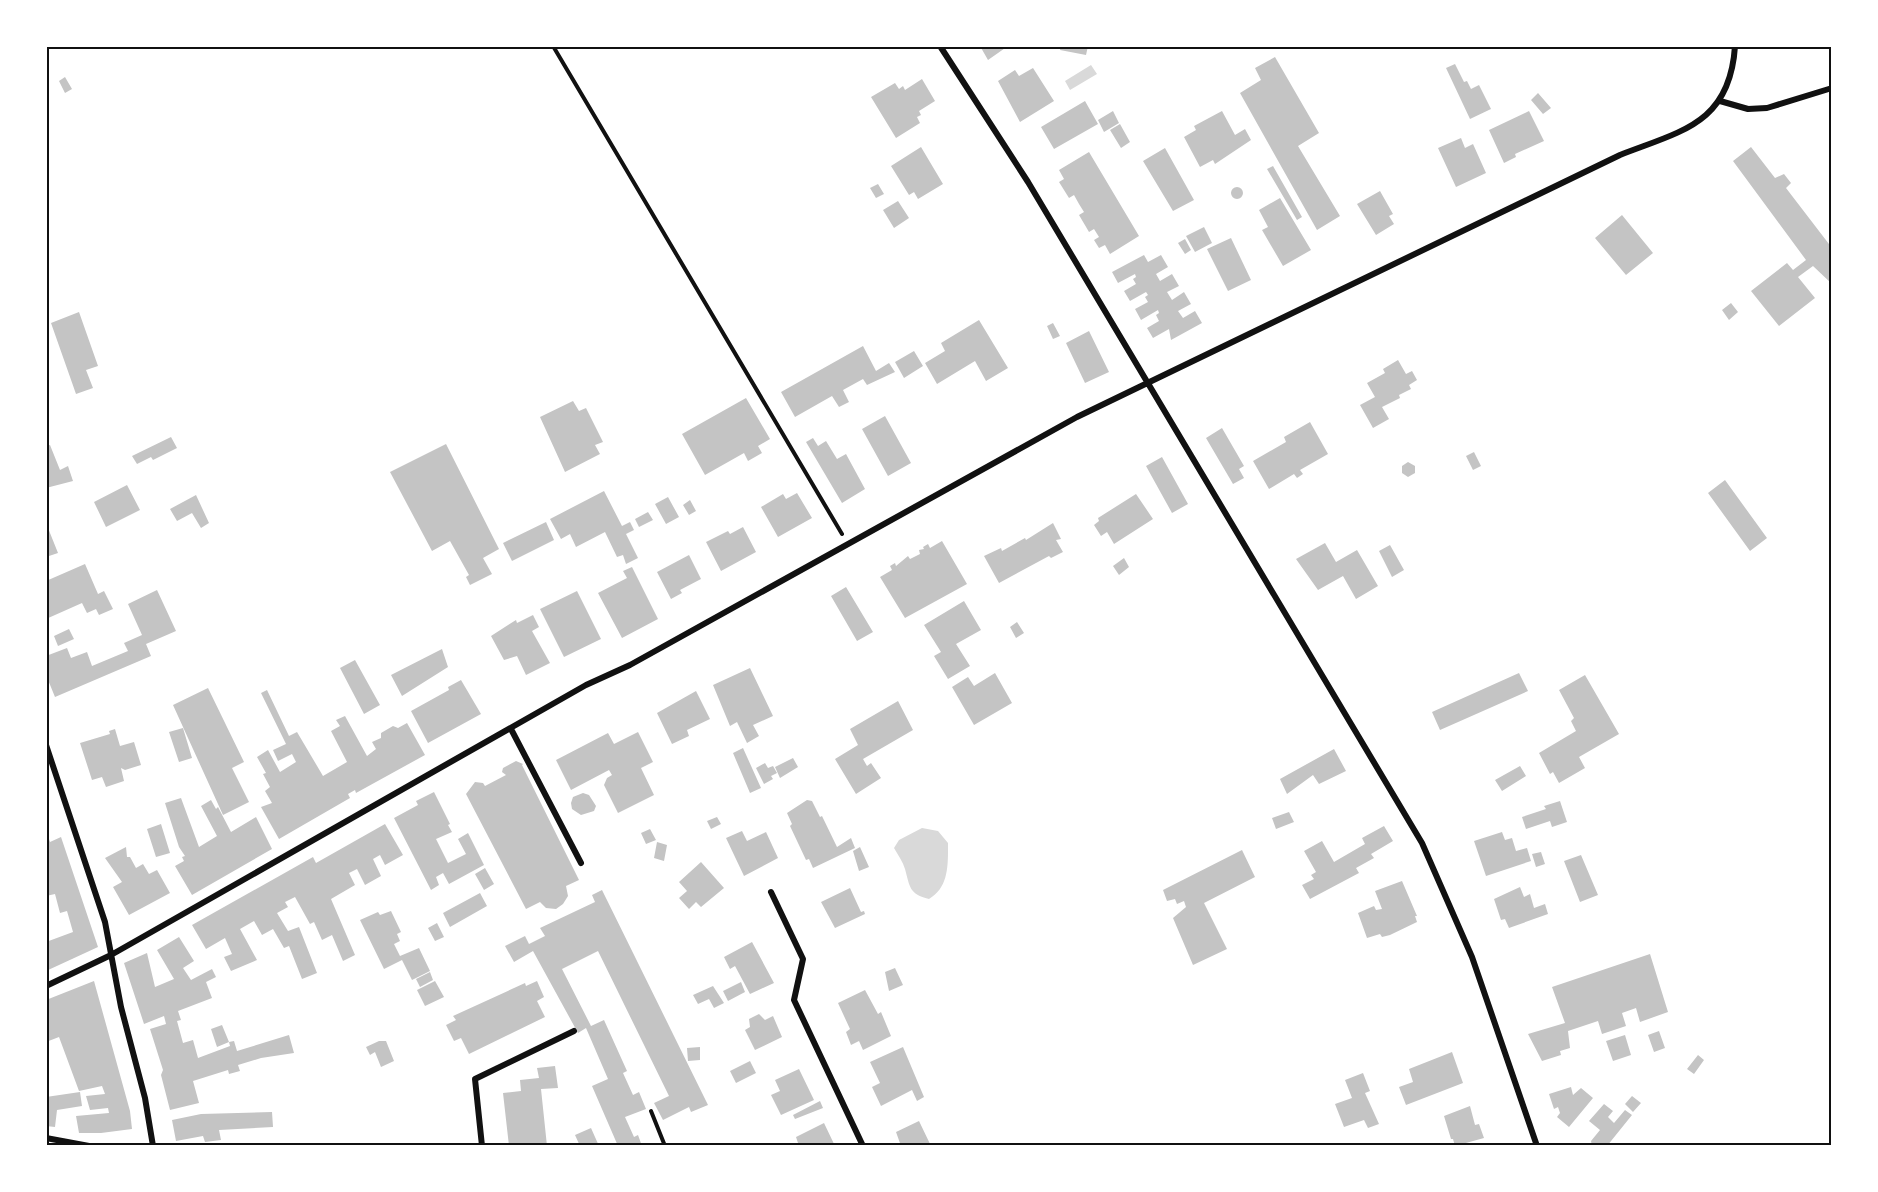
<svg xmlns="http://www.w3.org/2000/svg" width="1878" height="1192" font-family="'Source Serif 4',serif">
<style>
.water{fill:#d9d9d9}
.building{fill:#c4c4c4}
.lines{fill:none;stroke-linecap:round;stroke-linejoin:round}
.path{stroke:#111;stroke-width:4}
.minor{stroke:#111;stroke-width:6}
.neatline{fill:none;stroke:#111;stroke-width:2}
</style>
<rect width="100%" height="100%" fill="#fff"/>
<path class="water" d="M1091,65L1097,74L1070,90L1065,81Z
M922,828L938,831L948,843C948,865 949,887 929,899C909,894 910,887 905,869C903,862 898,855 894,848L899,840Z"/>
<path class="building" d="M980,46H1008L988,60Z
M1061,46H1088L1086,55L1060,50Z
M1275,57L1319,133L1298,146L1340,216L1317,230L1240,93L1261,80L1255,68Z
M1455,64L1464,82L1467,81L1471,89L1479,85L1491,109L1470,119L1446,68Z
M1033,68L1054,101L1020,122L998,81L1015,70L1019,76Z
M65,77L72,89L65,93L59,81Z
M922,79L935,101L919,111L921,115L917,117L920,123L896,138L871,97L895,83L899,89L903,86L905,90Z
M1538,93L1551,108L1543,114L1531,100Z
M1085,101L1098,124L1054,149L1041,127Z
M1113,111L1119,123L1104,132L1098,120Z
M1222,111L1235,135L1245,129L1251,140L1215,164L1213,160L1200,167L1184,137L1196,130L1194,126Z
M1529,111L1544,141L1515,154L1516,157L1504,163L1489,130Z
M1120,124L1130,142L1121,148L1110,130Z
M1461,138L1465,148L1473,144L1486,173L1456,187L1438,148Z
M921,147L943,184L918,199L914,192L909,195L891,166Z
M1751,147L1775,178L1784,174L1791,183L1786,188L1832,248V284L1813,266L1798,277L1815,298L1779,326L1751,291L1787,263L1793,270L1806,260L1733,161Z
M1165,148L1194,200L1173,211L1143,161Z
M1089,152L1139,236L1110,254L1105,245L1099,248L1094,240L1099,237L1094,229L1089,232L1079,215L1084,212L1079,204L1074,195L1069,198L1059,182L1064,179L1059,170Z
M1273,166L1302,217L1297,220L1267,169Z
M878,184L884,194L876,198L870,188Z
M1231 193a6 6 0 1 1 12 0a6 6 0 1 1-12 0Z
M1380,191L1393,214L1389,216L1394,224L1376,235L1357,204Z
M1280,198L1311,250L1283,266L1262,230L1268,227L1259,210Z
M898,201L909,218L894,228L883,210Z
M1622,215L1653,253L1626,275L1595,238Z
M1204,227L1212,243L1195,252L1186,236Z
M1231,238L1251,280L1228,291L1207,249Z
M1185,239L1191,250L1185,254L1178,243Z
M1144,255L1148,262L1161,255L1168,267L1156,274L1160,281L1172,274L1179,286L1167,292L1172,300L1184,292L1191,304L1178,311L1183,318L1195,311L1202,323L1171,340L1169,329L1153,338L1147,328L1159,321L1156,315L1159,313L1158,310L1141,320L1135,309L1148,302L1145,297L1148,295L1146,292L1130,301L1124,291L1136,284L1133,279L1136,277L1135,274L1118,283L1112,272Z
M1731,303L1738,312L1729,320L1722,310Z
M79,312L98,366L86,370L93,388L76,394L51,323Z
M979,320L1008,368L986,381L975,361L937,384L925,363L945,351L941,343Z
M1053,323L1060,336L1053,339L1047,326Z
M1089,331L1109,372L1085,383L1066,343Z
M863,346L876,371L889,363L895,372L867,385L863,379L843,390L849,402L839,407L832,396L795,417L781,392Z
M914,351L923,366L904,378L895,362Z
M1398,360L1406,374L1412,371L1417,380L1409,385L1411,389L1399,395L1400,398L1382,407L1389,419L1373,428L1360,405L1375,397L1367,383L1385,373L1383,369Z
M746,398L770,439L758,446L762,453L748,461L744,453L705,475L682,434Z
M573,401L579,411L586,408L603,442L595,445L600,454L565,472L540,417Z
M885,416L911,463L888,476L862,429Z
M1310,422L1328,454L1300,470L1303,474L1297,478L1294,474L1269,489L1253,461L1286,442L1284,437Z
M1222,428L1244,466L1239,469L1244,478L1233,484L1206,438Z
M171,437L177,448L153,460L151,457L137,464L132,456Z
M813,438L818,446L826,441L837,459L846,454L865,489L842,503L806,442Z
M446,444L499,549L483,558L492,574L470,585L466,577L469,575L450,541L432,551L390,472Z
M50,445L60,470L68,466L73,481L46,488V446Z
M1474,452L1481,466L1473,470L1466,456Z
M1162,457L1188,504L1172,513L1146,466Z
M1408,462L1415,466V473L1408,477L1402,473V466Z
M1725,480L1767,538L1750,551L1708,493Z
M127,485L140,510L106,527L94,502Z
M604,491L622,526L630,522L634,530L626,534L638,558L626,564L623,555L617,557L605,532L576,547L570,534L561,539L550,519Z
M797,493L812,518L778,537L761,507L783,494L786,499Z
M1136,494L1153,519L1114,544L1107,532L1101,536L1094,525L1099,521L1098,518Z
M196,495L209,523L201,528L192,513L177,521L170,509Z
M668,497L679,517L666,524L655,504Z
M690,500L696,511L689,515L683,505Z
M648,512L653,520L639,527L635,519Z
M546,522L554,540L512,561L503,543Z
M46,523L58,553L46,557Z
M1053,523L1061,539L1056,540L1063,552L1051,558L1049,556L999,583L984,556L1001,548L1002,551L1025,538L1026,540Z
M743,527L756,552L721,571L706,542L728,531L730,534Z
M942,541L967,584L905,618L880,577L892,570L890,566L895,563L896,566L908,556L910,559L920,554L919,550L924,549L923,547L928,544L930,548Z
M1325,543L1336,562L1357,550L1378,586L1356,599L1343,576L1318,590L1296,559Z
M1390,545L1404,570L1392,577L1379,551Z
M689,555L701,579L680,590L682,593L671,599L657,572Z
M1124,558L1129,567L1119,575L1113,566Z
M85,564L98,594L104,591L113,609L99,615L96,609L87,613L82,603L46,619V581Z
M632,567L658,619L622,638L598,593L627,578L623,571Z
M846,587L873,632L857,641L831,596Z
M157,590L176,631L146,644L151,656L55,697L46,675V656L67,648L71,658L87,652L92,666L128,651L124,643L142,635L128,604Z
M577,591L601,639L564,657L540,609Z
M964,601L981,630L956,644L970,666L948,679L934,656L941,652L924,625Z
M533,615L539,627L532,631L550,663L526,675L517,656L504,660L491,636L516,620L517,623Z
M1017,622L1024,633L1016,638L1010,627Z
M69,629L74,639L58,646L54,636Z
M442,649L448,667L402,696L391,675Z
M355,660L380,705L364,714L340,668Z
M750,668L773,716L753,725L759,736L747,743L737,722L730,726L713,685Z
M995,673L1012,703L974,725L952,687L968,677L974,686Z
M1519,673L1528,691L1440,730L1432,712Z
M1585,675L1619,734L1579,757L1585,768L1559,783L1553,772L1550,774L1539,753L1576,731L1571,721L1574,718L1559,690Z
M461,680L481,714L428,743L411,711L449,690L448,687Z
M208,688L244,762L232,768L249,802L223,815L173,705Z
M267,690L289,736L297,732L323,776L347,762L331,731L340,726L336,720L345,716L367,756L376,749L372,742L381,738V733L393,726L398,728L407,723L425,755L356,793L355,790L348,794L350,798L279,839L261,807L272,803L265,791L270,787L263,774L266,773L257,757L268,750L280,772L296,762L292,754L278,761L273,750L286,744L261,693Z
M696,691L710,719L687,730L689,736L672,744L657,713Z
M898,701L913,730L863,759L867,766L871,763L881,778L856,794L835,759L858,745L850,729Z
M183,728L192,758L179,762L169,732Z
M115,729L120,746L134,742L141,765L125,770L121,768L124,781L106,787L102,777L92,780L80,743L110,734L109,731Z
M638,732L653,762L641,768L654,795L618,813L604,785L607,778L612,775L609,770L571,790L556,760L608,733L614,744Z
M743,748L761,788L750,793L733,753Z
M1334,749L1346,771L1319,784L1313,775L1287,794L1280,779Z
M793,758L798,767L780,778L775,767Z
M516,761L523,764L522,765L579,880L566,886L568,896L563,904L556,909L546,908L540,902L526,909L466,794L475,782L483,783L485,786L506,775L502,772L503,768Z
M765,763L768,768L773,766L777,773L771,776L773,779L764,784L756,768Z
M1520,766L1526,776L1502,791L1495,780Z
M434,792L450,824L448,825L452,832L436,839L448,863L466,854L458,839L468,833L484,865L449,884L443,873L436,877L439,885L431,890L394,818L418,805L416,801Z
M583,793L589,795L596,806L594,811L581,815L572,809L571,803L573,797Z
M181,798L199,847L217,836L201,806L211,800L216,809L218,807L231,832L256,817L272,849L192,895L175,866L184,861L182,857L185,856L179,847L165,803Z
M807,800L812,801L820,817L822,816L837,847L851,838L855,848L813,868L809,859L806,860L790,826L792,824L787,813Z
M1560,801L1567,822L1552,827L1550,821L1526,829L1522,817L1546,809L1544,806Z
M1289,812L1294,822L1276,829L1272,818Z
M717,817L721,824L711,829L707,821Z
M161,824L170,853L156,857L147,829Z
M385,824L403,855L385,865L380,855L373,859L381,876L365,885L357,869L349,873L355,885L331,899L355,955L343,961L332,935L322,940L314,922L310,924L295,897L285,902L288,907L277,913L288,931L299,927L317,973L302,979L289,946L284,948L273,929L262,935L254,921L240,929L257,960L231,971L224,957L232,954L225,938L206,949L192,925L313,857L316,863Z
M1384,826L1393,841L1371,854L1374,858L1356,868L1359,873L1310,899L1302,885L1314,879L1311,875L1316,872L1304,851L1322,841L1334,862L1365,844L1362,838Z
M650,829L656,840L646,844L641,833Z
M742,831L747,841L766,832L778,858L744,876L726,838Z
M1502,832L1505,840L1512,838L1516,851L1527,848L1531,861L1486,876L1474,841Z
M47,833L50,842L61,837L98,947L46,971V942L73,932L67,911L60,913L55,894L46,896Z
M657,842L667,845L664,861L654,858Z
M126,847L127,857H130L136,868L143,864L149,874L157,870L170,893L129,915L113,887L122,882L105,858Z
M860,847L869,867L859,871L853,851Z
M1242,850L1255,877L1204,903L1227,949L1193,965L1173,918L1186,907L1184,901L1177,904L1175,899L1167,901L1163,890Z
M1541,852L1545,864L1536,867L1532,854Z
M1581,855L1598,895L1580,902L1564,861Z
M701,862L724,888L701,907L696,902L689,909L679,898L687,891L679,882Z
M485,868L494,884L484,890L475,874Z
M1402,881L1417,916H1415L1417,922L1390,935L1382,937L1380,934L1367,938L1358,913L1374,906L1376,910L1382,909L1375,891Z
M1520,887L1524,897L1530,894L1534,908L1545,904L1548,914L1509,928L1505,919L1501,920L1494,899Z
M850,888L861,912L864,911L865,914L835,928L821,902Z
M602,890L708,1105L691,1112L689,1107L663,1120L654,1103L669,1096L598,951L562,969L591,1026L604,1020L627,1071L623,1073L633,1095L639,1092L646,1109L625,1117L634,1137L638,1135L642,1146H618L592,1086L608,1079L586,1028L578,1033L533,951L514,962L505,946L525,936L529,944L545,936L540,928L595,902L592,895Z
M480,893L487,906L450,927L443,913Z
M391,911L401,932L397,934L400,941L394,944L400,956L419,948L430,971L412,980L402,960L384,969L360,920L378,912L380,915Z
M437,923L444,937L435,941L428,928Z
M179,937L194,961L183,968L191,980L212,969L216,977L206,982L212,998L178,1011L181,1020L177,1021L183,1043L193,1040L198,1058L230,1046L229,1042L234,1041L237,1051L289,1035L294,1053L261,1058L238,1065L240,1071L229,1074L228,1070L193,1081L199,1103L170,1110L161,1075L163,1070L150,1029L166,1024L164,1016L144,1024L124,963L147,953L155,987L174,979L157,950Z
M752,942L774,983L750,994L735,966L730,969L724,957Z
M1650,954L1668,1012L1640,1022L1636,1008L1622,1013L1626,1026L1602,1034L1598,1021L1568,1031L1570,1048L1560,1051L1561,1055L1542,1061L1528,1034L1565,1023L1552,987Z
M895,968L903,985L889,991L885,972Z
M430,972L433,980L420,987L416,979Z
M94,981L130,1111L132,1129L101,1133H79L76,1116L109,1113L108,1108L90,1110L86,1096L105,1094L102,1086L79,1091L59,1037L46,1042V1000Z
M435,981L444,997L425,1006L417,990Z
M537,981L544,997L537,1001L545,1017L469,1054L461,1038L454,1041L446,1025L456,1020L453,1016L525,983L526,986Z
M741,982L745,992L728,1001L723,991Z
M713,986L724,1003L714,1008L709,999L698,1004L693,995Z
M865,990L878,1014L881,1012L891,1036L863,1050L859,1041L851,1045L846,1032L850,1029L838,1003Z
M759,1014L765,1020L773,1016L782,1037L755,1050L745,1030L750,1027L749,1019Z
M222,1025L229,1042L217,1047L211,1029Z
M1659,1031L1665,1048L1654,1052L1648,1035Z
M1625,1035L1631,1055L1613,1061L1606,1041Z
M379,1041H386L394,1061L381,1067L375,1052L370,1055L366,1047Z
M700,1047V1060L688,1061L687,1048Z
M903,1047L924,1097L917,1101L912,1090L881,1106L872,1087L880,1083L870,1062Z
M1452,1052L1463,1083L1406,1105L1399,1087L1413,1082L1409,1069Z
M1698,1055L1704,1060L1694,1074L1687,1069Z
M750,1061L756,1073L736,1083L730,1071Z
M555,1066L558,1088L541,1089L547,1146H509L503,1093L521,1091L520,1080L539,1078L537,1068Z
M799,1069L814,1100L781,1115L771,1095L780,1091L775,1080Z
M1363,1073L1370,1091L1365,1093L1379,1124L1368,1128L1364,1120L1344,1127L1335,1104L1352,1098L1345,1080Z
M1571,1087L1573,1095L1581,1088L1593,1098L1569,1127L1557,1117L1560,1113L1558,1107L1554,1109L1549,1094Z
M80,1092L82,1106L57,1110L55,1127L46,1126V1097Z
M1632,1096L1641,1103L1633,1112L1625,1104Z
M820,1101L823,1108L795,1119L793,1115Z
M1604,1104L1613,1111L1608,1117L1614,1123L1625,1110L1632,1115L1607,1146H1592L1591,1141L1600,1130L1589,1121Z
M1470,1106L1475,1125L1479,1124L1484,1138L1455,1146L1453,1139H1451L1444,1116Z
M272,1112L273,1127L219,1130L221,1140L205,1142L203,1136L176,1141L172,1120L201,1114Z
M919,1121L931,1146H901L896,1132Z
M824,1123L835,1146H799L796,1137Z
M591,1128L599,1146H580L575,1135Z"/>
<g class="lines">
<path class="path" d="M553,46L842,534
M651,1111L665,1146"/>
<path class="minor" d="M940,46L1028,182L1422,843L1472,957L1537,1146
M1720,101L1748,109L1767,108L1832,88
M511,729L581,863
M46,745L105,922L121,1007L145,1098L153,1146
M771,892L803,959L794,1000L863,1146
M46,986L111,955L586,685L630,665L1077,417L1620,155C1681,131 1730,124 1735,46
M46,1138L89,1146
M482,1146L475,1079L574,1031"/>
</g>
<rect width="1878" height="1192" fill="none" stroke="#ffffff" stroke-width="96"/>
<rect x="48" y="48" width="1782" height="1096" class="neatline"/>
</svg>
